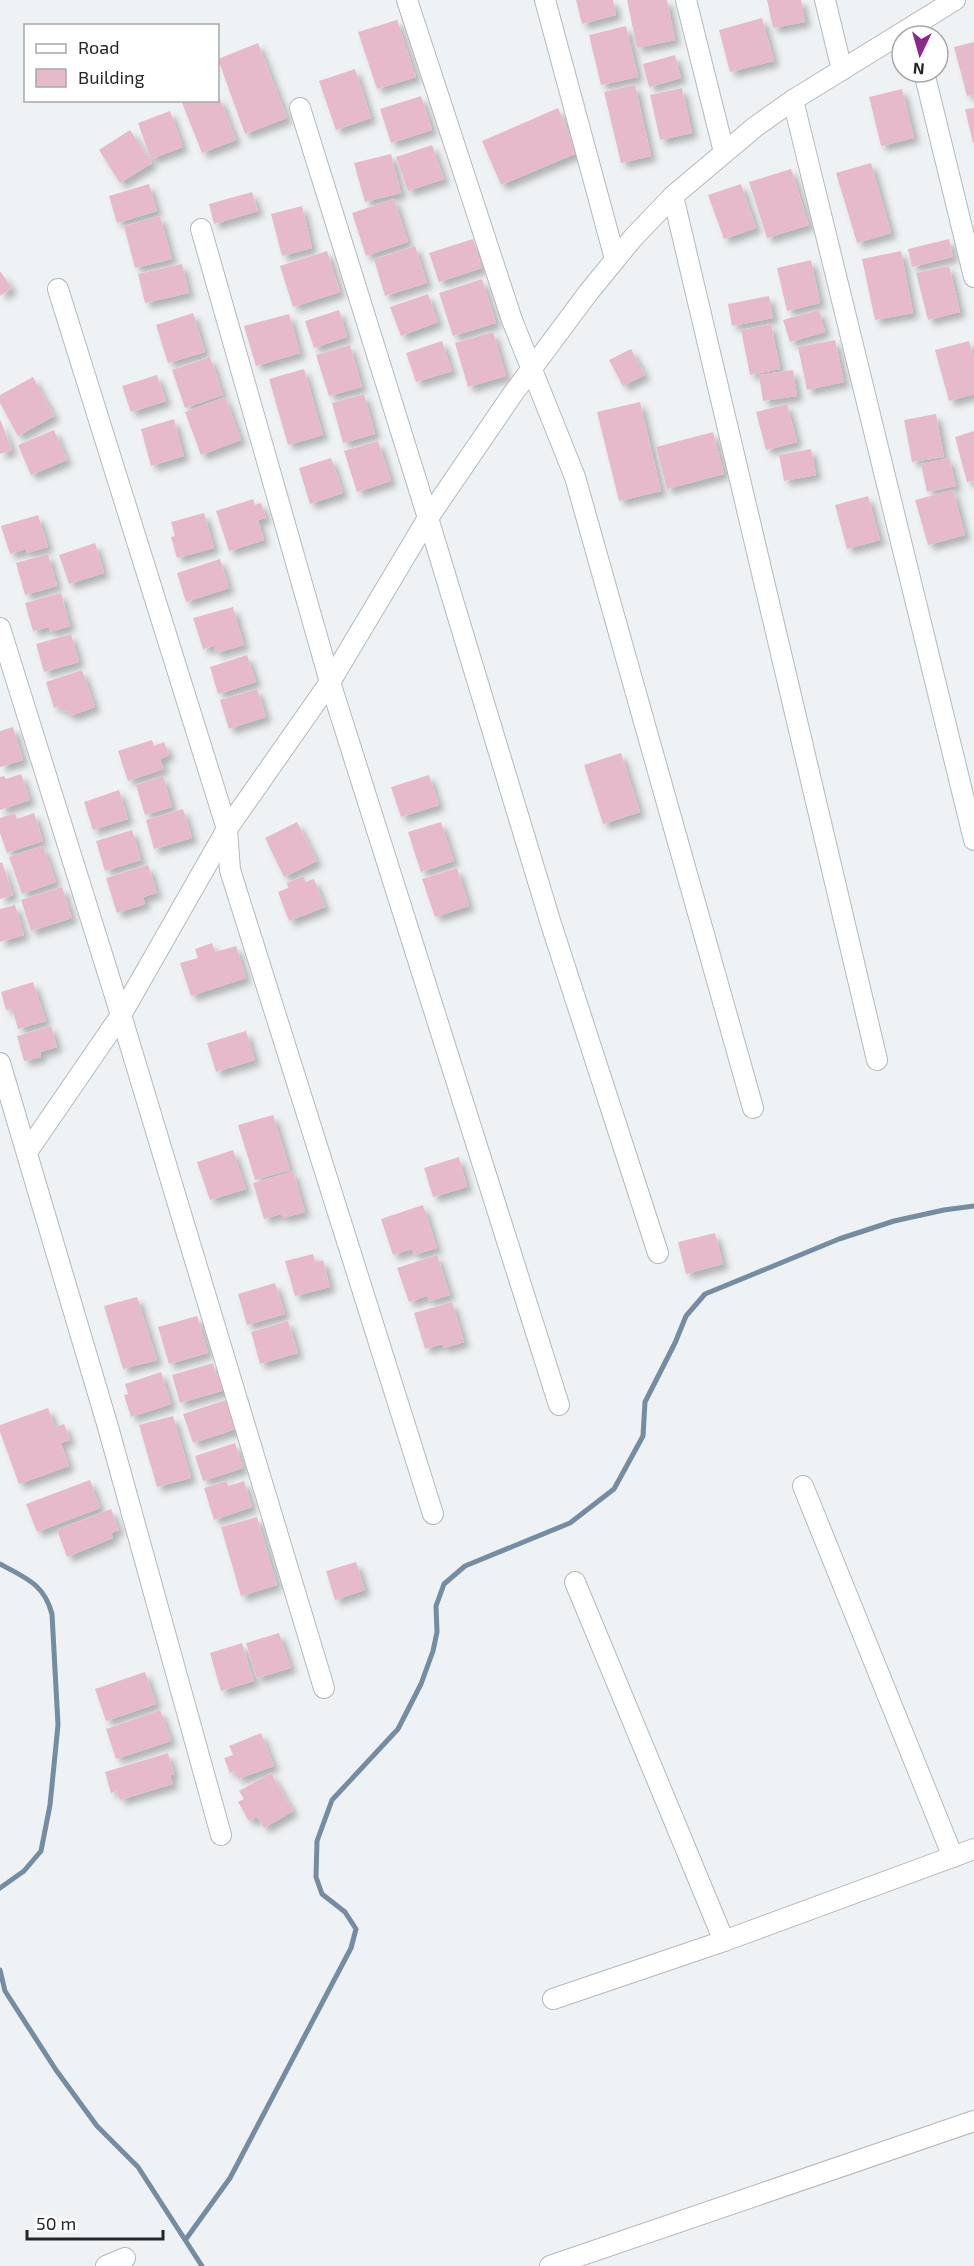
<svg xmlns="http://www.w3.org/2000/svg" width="974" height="2266" font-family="'Exo 2',sans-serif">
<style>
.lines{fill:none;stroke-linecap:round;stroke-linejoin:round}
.stream{stroke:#748da2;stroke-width:5}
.building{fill:#e7bacb;filter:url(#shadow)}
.minor-casing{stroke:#b5b8ba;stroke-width:22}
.minor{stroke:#fff;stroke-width:20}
</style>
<defs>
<filter id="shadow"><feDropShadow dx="5.5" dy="5.5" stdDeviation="3" flood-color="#0004"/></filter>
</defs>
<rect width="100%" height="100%" fill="#eff2f4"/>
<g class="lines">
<g class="stream">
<path d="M 0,1564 C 26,1578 44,1584 52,1614 L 58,1725 L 50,1805 L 41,1851 L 24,1871 L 0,1888"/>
<path d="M 0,1970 L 5,1991 L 56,2070 L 97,2126 L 138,2167 L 202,2266"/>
<path d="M 186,2239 L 230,2178 L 351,1948 L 356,1929 L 345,1912 L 322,1894 L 316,1877 L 317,1841 L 332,1800 L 398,1729 L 421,1684 L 433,1651 L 437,1632 L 436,1606 L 444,1584 L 465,1566 L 570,1523 L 614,1489 L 643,1436 L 645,1402 L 675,1343 L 686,1316 L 705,1294 L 839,1239 L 894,1221 L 944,1210 L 974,1206"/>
</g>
</g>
<g class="building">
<path d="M 576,0 L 613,0 L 616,15 L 582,24 Z"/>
<path d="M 627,0 L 667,0 L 675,40 L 637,48 Z"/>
<path d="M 767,0 L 801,0 L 805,22 L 773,28 Z"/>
<path d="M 762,18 L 774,61 L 730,72 L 719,30 Z"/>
<path d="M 397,20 L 416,77 L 377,89 L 358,32 Z"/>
<path d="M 626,26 L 638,77 L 601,85 L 589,35 Z"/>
<path d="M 974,42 L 974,94 L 967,96 L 954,47 Z"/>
<path d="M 258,43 L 287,118 L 245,134 L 218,59 Z"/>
<path d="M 675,55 L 681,78 L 649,87 L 643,64 Z"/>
<path d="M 355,69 L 371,118 L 336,130 L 319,81 Z"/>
<path d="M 635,85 L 651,156 L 621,163 L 604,92 Z"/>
<path d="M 682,88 L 692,133 L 660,140 L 650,95 Z"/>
<path d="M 902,89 L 914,138 L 881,146 L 869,97 Z"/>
<path d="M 218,94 L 236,140 L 202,153 L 181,100 L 218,100 Z"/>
<path d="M 421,96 L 432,130 L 391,143 L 380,109 Z"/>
<path d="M 558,108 L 577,153 L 501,185 L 482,141 Z"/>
<path d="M 974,108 L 974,143 L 973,143 L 965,109 Z"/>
<path d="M 170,111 L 183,147 L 151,159 L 138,123 Z"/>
<path d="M 130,130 L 152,163 L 120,183 L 99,150 Z"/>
<path d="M 432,145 L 444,179 L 408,191 L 396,157 Z"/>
<path d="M 391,154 L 401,193 L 365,202 L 354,163 Z"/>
<path d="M 871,163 L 891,233 L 857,243 L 836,173 Z"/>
<path d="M 791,169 L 809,225 L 767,238 L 749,182 Z"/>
<path d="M 149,184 L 157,211 L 117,223 L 109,196 Z"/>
<path d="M 741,184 L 756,228 L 724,239 L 708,195 Z"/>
<path d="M 252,192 L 258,211 L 214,224 L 209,204 Z"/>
<path d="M 394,199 L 408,242 L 366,256 L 352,213 Z"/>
<path d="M 302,206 L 312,248 L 282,256 L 271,214 Z"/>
<path d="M 160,216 L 172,259 L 135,268 L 124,226 Z"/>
<path d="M 473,239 L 482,268 L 439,282 L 429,253 Z"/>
<path d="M 949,239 L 953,257 L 912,267 L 908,249 Z"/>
<path d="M 415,246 L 427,283 L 385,296 L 374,259 Z"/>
<path d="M 327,251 L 340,292 L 293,307 L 280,266 Z"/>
<path d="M 901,251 L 913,313 L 875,320 L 862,259 Z"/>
<path d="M 811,260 L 820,303 L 787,311 L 777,268 Z"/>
<path d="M 182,264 L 189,293 L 145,303 L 138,274 Z"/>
<path d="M 949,266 L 960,312 L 928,320 L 916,273 Z"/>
<path d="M 0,271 L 12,288 L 0,296 Z"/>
<path d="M 482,279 L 496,323 L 453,336 L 439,293 Z"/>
<path d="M 428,294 L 438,322 L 401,336 L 390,307 Z"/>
<path d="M 769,296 L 773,318 L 732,326 L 728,304 Z"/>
<path d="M 339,310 L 347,337 L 314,348 L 305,321 Z"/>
<path d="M 819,310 L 825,332 L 790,342 L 783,320 Z"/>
<path d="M 193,313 L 205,352 L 168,363 L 156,325 Z"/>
<path d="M 289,314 L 300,353 L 256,366 L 244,326 Z"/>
<path d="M 771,324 L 780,369 L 750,375 L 741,330 Z"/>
<path d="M 493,332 L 506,376 L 468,387 L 455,343 Z"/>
<path d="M 835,340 L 844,382 L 807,390 L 798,347 Z"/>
<path d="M 442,341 L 452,371 L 416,382 L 406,353 Z"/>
<path d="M 969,341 L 974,360 L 974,394 L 949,401 L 935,350 Z"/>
<path d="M 350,345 L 362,387 L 329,396 L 316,355 Z"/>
<path d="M 631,349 L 645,375 L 623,386 L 609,360 Z"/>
<path d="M 210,357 L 223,395 L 185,408 L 172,370 Z"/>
<path d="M 304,369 L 323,435 L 288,445 L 269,379 Z"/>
<path d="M 793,370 L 797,396 L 763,401 L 759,375 Z"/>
<path d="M 157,375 L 166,401 L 131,412 L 122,386 Z"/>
<path d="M 33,377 L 54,416 L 18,436 L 0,403 L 0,395 Z"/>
<path d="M 364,394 L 375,434 L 343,443 L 332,403 Z"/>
<path d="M 225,397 L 241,440 L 201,455 L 185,412 Z"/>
<path d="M 640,402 L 661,491 L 619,501 L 597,412 Z"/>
<path d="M 787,404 L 797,442 L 766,450 L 756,412 Z"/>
<path d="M 936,414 L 944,457 L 912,462 L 904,420 Z"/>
<path d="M 0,419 L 12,450 L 0,454 Z"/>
<path d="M 174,419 L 184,456 L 151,466 L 141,429 Z"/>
<path d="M 54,430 L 67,460 L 31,475 L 18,445 Z"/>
<path d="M 974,431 L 974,481 L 967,482 L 955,437 Z"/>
<path d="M 713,432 L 724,474 L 667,489 L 656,447 Z"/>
<path d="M 378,441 L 391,481 L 357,492 L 344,451 Z"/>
<path d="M 811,449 L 816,475 L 784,481 L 779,455 Z"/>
<path d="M 331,458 L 343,493 L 310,504 L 299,468 Z"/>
<path d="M 949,458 L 956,486 L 927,492 L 921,464 Z"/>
<path d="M 953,490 L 965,535 L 928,545 L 915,500 Z"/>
<path d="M 868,496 L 880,540 L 847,549 L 835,505 Z"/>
<path d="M 253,499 L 255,505 L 261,503 L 266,518 L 258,520 L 264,540 L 229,551 L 216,511 Z"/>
<path d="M 204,513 L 214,548 L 177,558 L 171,537 L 175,536 L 171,522 Z"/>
<path d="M 38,515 L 48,547 L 27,553 L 26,549 L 10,554 L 1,526 Z"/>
<path d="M 95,543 L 104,573 L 69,584 L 59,555 Z"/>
<path d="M 48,554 L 57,586 L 25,595 L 16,563 Z"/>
<path d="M 220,559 L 229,588 L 186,602 L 177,573 Z"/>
<path d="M 61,593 L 70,626 L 50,632 L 49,627 L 33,631 L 25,603 Z"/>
<path d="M 233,607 L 244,645 L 216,653 L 214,646 L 203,649 L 193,618 Z"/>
<path d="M 71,634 L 79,662 L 44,672 L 36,644 Z"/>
<path d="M 247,655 L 256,682 L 218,694 L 210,667 Z"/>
<path d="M 82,670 L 95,707 L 70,716 L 68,711 L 63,712 L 60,706 L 54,708 L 46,682 Z"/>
<path d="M 257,689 L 266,717 L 229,729 L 220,700 Z"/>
<path d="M 13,727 L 23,760 L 0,767 L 0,731 Z"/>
<path d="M 152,740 L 154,746 L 164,742 L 169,755 L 160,759 L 164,769 L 128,781 L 118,751 Z"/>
<path d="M 621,753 L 640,812 L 603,824 L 584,765 Z"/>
<path d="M 21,774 L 30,800 L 0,810 L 0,777 L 4,776 L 6,779 Z"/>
<path d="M 429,775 L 439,805 L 401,817 L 391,787 Z"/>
<path d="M 163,776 L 172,807 L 145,815 L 136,785 Z"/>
<path d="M 119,790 L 128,819 L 93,830 L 84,802 Z"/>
<path d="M 183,809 L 192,838 L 154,849 L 146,820 Z"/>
<path d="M 15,813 L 17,819 L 34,813 L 43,841 L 7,853 L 0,833 L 0,818 Z"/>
<path d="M 297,822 L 317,861 L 284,877 L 265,838 Z"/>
<path d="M 441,822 L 454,861 L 421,872 L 408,832 Z"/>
<path d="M 132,830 L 141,860 L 105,871 L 96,841 Z"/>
<path d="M 43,846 L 56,882 L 22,894 L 9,857 Z"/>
<path d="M 2,862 L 13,895 L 0,899 L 0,863 Z"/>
<path d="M 148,865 L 157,893 L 143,897 L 145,904 L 117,913 L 106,878 Z"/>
<path d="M 457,868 L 469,906 L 435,917 L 422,879 Z"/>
<path d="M 303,876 L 306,882 L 314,879 L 325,907 L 289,921 L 278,892 L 288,888 L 287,883 Z"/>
<path d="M 62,887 L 72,918 L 31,931 L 21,900 Z"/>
<path d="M 15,905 L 24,935 L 0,942 L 0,909 Z"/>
<path d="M 212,943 L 215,952 L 236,946 L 246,978 L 191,996 L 180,963 L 198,958 L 195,949 Z"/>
<path d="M 33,982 L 46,1021 L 18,1029 L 12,1008 L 6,1010 L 1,992 Z"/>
<path d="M 51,1026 L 57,1047 L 40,1052 L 41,1057 L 24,1061 L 17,1036 Z"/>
<path d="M 246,1031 L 255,1060 L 216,1072 L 207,1043 Z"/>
<path d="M 273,1115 L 290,1170 L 255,1180 L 238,1125 Z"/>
<path d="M 233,1150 L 246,1189 L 210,1200 L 197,1162 Z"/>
<path d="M 459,1157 L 467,1187 L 433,1197 L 424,1168 Z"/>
<path d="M 293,1171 L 305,1212 L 283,1218 L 281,1214 L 264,1219 L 253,1183 Z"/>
<path d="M 423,1205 L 437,1248 L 414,1255 L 412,1249 L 393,1255 L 381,1219 Z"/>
<path d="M 715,1233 L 723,1264 L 686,1274 L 678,1242 Z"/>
<path d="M 313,1254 L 315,1262 L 323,1260 L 330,1287 L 295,1296 L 285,1261 Z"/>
<path d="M 437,1255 L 450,1295 L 429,1301 L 427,1296 L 409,1302 L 397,1268 Z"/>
<path d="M 275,1283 L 285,1314 L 247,1325 L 238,1294 Z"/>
<path d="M 137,1297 L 157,1360 L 123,1369 L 104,1306 Z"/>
<path d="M 452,1302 L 464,1342 L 444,1348 L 442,1344 L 425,1349 L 414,1313 Z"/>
<path d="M 197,1316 L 208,1353 L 169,1364 L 158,1327 Z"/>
<path d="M 288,1321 L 298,1353 L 260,1364 L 251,1332 Z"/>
<path d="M 213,1363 L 216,1375 L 220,1374 L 225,1390 L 180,1403 L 172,1375 Z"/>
<path d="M 161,1372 L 171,1404 L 131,1417 L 124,1395 L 128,1394 L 125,1384 Z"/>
<path d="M 226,1400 L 236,1429 L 193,1443 L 183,1414 Z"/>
<path d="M 48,1408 L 55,1427 L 64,1424 L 70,1440 L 61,1443 L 69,1466 L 19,1484 L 0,1432 L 0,1425 Z"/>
<path d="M 173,1416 L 191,1478 L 157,1487 L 139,1425 Z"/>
<path d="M 235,1443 L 243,1468 L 203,1481 L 195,1456 Z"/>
<path d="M 90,1480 L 100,1508 L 37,1532 L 26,1504 Z"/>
<path d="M 226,1481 L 228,1486 L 244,1481 L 252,1507 L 214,1520 L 204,1488 Z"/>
<path d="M 111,1509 L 119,1530 L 111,1533 L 113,1538 L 67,1557 L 57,1530 Z"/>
<path d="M 257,1517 L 277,1585 L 241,1596 L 221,1527 Z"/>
<path d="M 356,1562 L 365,1590 L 335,1600 L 326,1571 Z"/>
<path d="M 279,1633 L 291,1668 L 257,1678 L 246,1643 Z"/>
<path d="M 242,1643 L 254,1681 L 221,1691 L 210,1653 Z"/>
<path d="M 145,1672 L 156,1704 L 106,1721 L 95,1689 Z"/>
<path d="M 160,1710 L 171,1741 L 116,1759 L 106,1729 Z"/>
<path d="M 261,1733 L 274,1766 L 238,1779 L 235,1771 L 230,1773 L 224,1758 L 233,1755 L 229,1746 Z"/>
<path d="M 168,1753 L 174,1774 L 170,1775 L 173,1784 L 120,1800 L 117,1791 L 111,1793 L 105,1772 Z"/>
<path d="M 271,1773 L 293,1811 L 264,1828 L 257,1817 L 249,1821 L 238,1802 L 244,1799 L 239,1791 Z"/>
</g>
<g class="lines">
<defs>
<g id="minor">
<path d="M 407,0 L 512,320 L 575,477 L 753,1108"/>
<path d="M 545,0 L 615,259"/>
<path d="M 686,0 L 724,152"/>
<path d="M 825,0 L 842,70"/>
<path d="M 924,72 L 974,277"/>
<path d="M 793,100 L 974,840"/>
<path d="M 300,108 L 428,518 L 551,924 L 658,1253"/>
<path d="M 673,196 L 877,1060"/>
<path d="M 201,229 L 330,682 L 559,1405"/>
<path d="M 58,289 L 227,829 L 230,870 L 433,1514"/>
<path d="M 0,628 L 121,1015 L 324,1688"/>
<path d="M 0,1063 L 108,1427 L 221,1835"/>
<path d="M 27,1152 L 121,1015 L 227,829 L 330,682 L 428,518 L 512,395 L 588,293 L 632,239 L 673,196 L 755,127 L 793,100 L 955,0"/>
<path d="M 803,1486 L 953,1857"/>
<path d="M 575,1582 L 724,1941"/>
<path d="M 553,1999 L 724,1941 L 974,1849"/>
<path d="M 106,2266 L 125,2258"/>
<path d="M 550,2266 L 974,2121"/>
</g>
</defs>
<use href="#minor" class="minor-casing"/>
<use href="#minor" class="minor"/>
</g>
<rect x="24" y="24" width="195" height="78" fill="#ffffff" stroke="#a7a8a8" stroke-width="1.5"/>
<rect x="36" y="44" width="30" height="9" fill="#ffffff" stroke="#a7a8a8" stroke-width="1.5"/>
<text x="78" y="54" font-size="18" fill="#242526">Road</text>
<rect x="36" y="69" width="30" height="18" fill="#e7bacb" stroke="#a7a8a8" stroke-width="1.5"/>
<text x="78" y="84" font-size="18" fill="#242526">Building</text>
<g transform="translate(920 54) rotate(185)"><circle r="28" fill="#ffffff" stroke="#a7a8a8" stroke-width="1.5"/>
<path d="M0-4.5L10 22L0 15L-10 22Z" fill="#8d278d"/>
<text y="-9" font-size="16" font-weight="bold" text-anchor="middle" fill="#242526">N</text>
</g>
<path d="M27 2230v9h136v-9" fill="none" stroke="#242526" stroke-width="3"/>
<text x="36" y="2230" font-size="18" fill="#242526" stroke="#ffffff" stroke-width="4.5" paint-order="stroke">50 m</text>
</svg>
